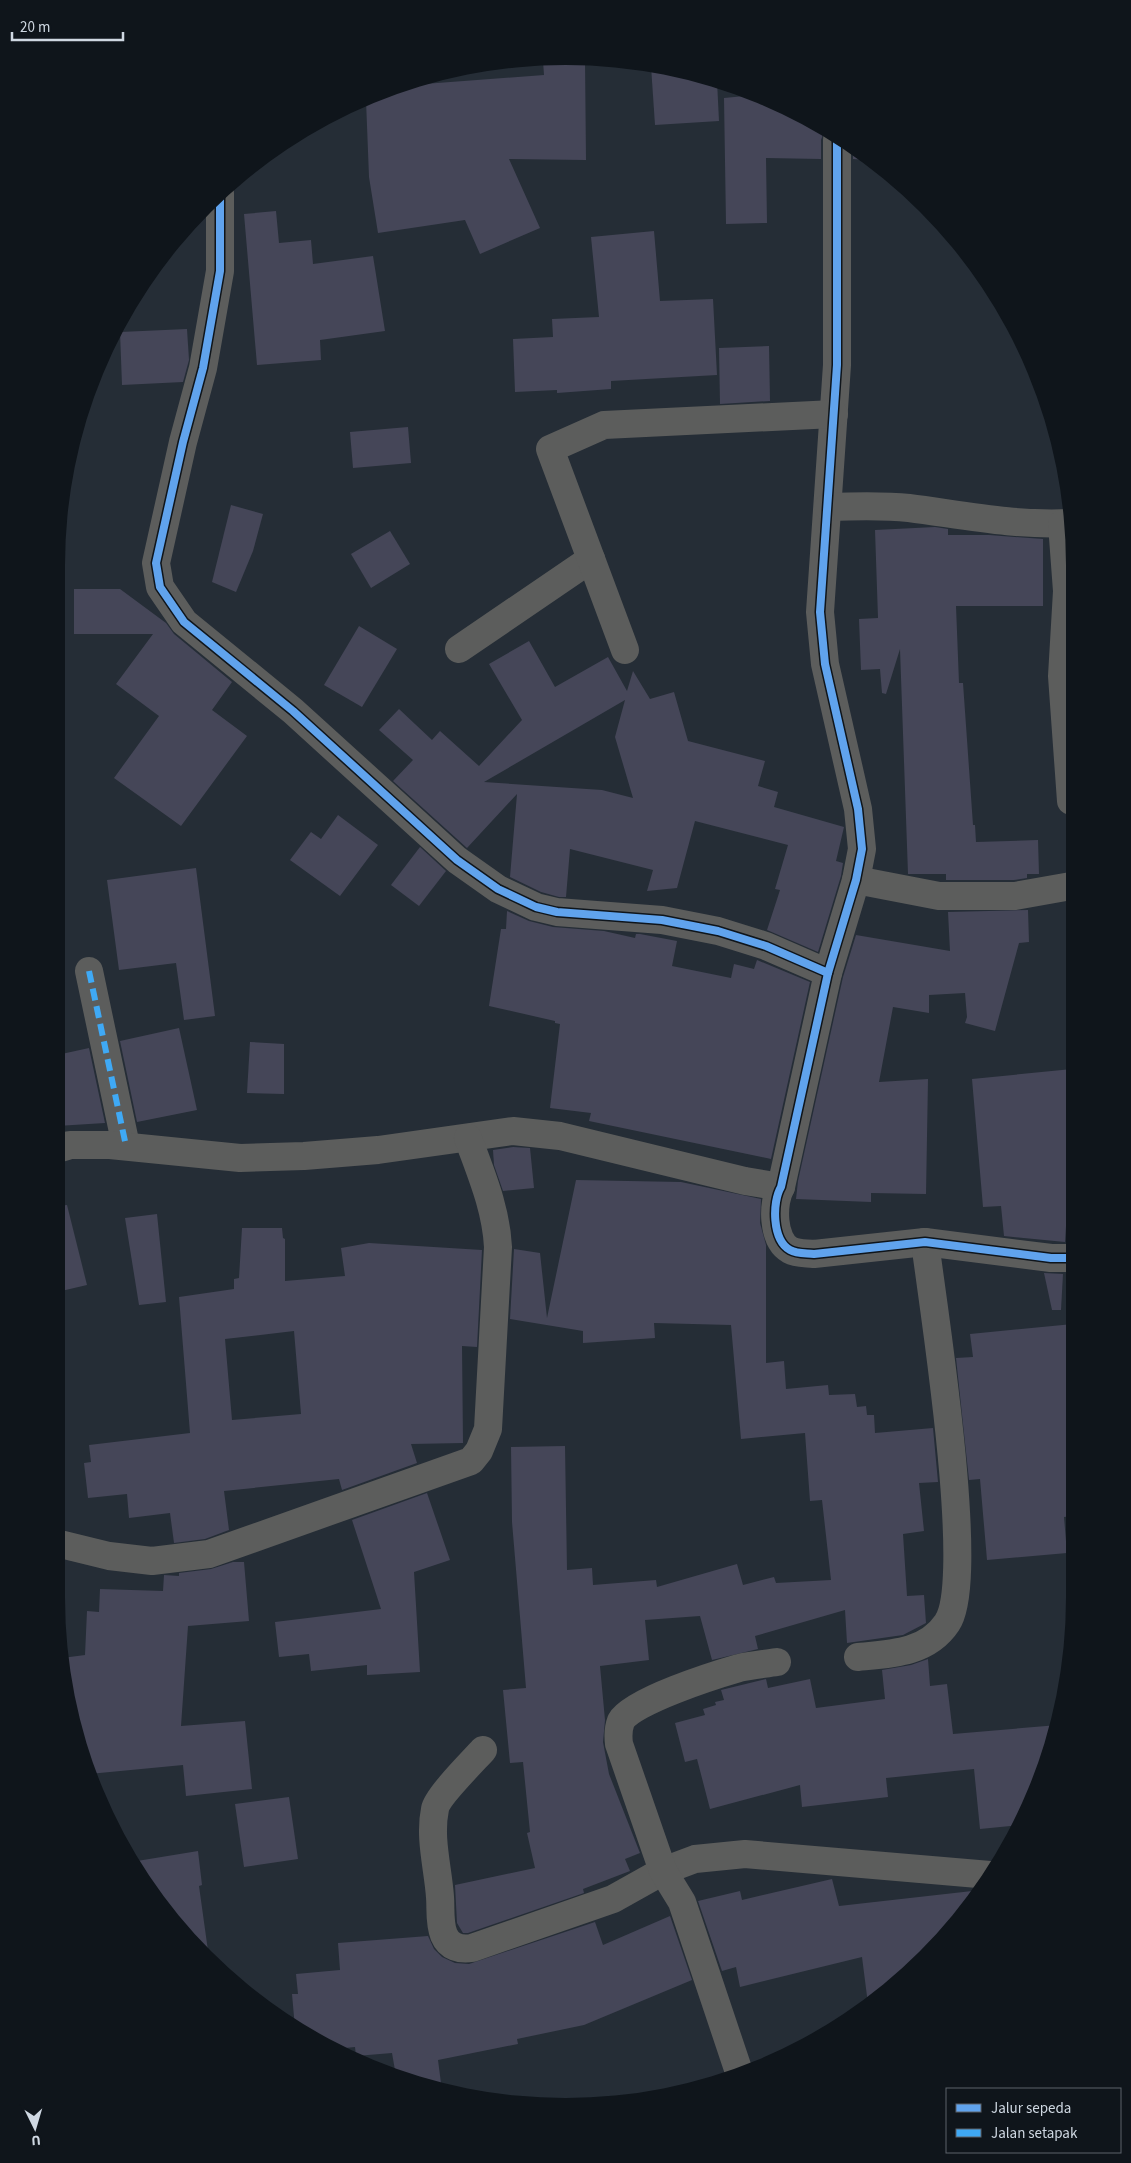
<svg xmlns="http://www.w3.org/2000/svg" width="1131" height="2163" font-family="'Source Sans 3',sans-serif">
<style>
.building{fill:#454658;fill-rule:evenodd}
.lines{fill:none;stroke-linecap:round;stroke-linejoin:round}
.minor{stroke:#5c5d5c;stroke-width:28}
.quiet{stroke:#3fa9f5;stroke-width:6;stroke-dasharray:12 6;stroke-linecap:butt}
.cycleway-casing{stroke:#0f151b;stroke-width:11}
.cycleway{stroke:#60a3ed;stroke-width:8}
</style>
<rect width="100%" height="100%" fill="#252d36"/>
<g class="building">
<path d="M 585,60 L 586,160 L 509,159 L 540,228 L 480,254 L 465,220 L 378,233 L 369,177 L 366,100 L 402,83 L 424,78 L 424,84 L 544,75 L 543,61 Z"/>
<path d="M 651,66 L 698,74 L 717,81 L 719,121 L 655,125 Z"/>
<path d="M 755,95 L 791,109 L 824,131 L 821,140 L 821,159 L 766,158 L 767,223 L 726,224 L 724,98 Z"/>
<path d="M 853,150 L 867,160 L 853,159 Z"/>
<path d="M 276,211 L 279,243 L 311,240 L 313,264 L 373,256 L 385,331 L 320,340 L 321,360 L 257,365 L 244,214 Z"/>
<path d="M 654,231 L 660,301 L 713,299 L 717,375 L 611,381 L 611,389 L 557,393 L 557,390 L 515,392 L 513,339 L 553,337 L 552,319 L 599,317 L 591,237 Z"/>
<path d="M 187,329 L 189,360 L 183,382 L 122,385 L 120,332 Z"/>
<path d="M 769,346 L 770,401 L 720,404 L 719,348 Z"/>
<path d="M 408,427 L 411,463 L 353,468 L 350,432 Z"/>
<path d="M 231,505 L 263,514 L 253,551 L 236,592 L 212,582 Z"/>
<path d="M 935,527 L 948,529 L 948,535 L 989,535 L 1043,539 L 1043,606 L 956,606 L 959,683 L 963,683 L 973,825 L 975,825 L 976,842 L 1038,840 L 1039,874 L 1027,874 L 1027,878 L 1014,880 L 946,880 L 946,874 L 908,874 L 900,649 L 886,694 L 882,693 L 880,669 L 861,670 L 859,619 L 878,618 L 875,530 Z"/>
<path d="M 390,531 L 410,564 L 371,588 L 351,554 Z"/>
<path d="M 74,589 L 120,589 L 166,623 L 174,634 L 232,682 L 212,710 L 247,736 L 181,826 L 114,778 L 159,716 L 116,684 L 153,634 L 74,634 Z"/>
<path d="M 359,626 L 397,649 L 362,707 L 324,685 Z"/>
<path d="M 529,641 L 555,687 L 608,657 L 627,691 L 633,671 L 650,699 L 674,692 L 688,741 L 765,761 L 758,786 L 778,792 L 774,807 L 844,827 L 836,861 L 843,863 L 841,876 L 818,952 L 767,930 L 780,890 L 775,889 L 788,845 L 695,821 L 677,888 L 647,891 L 653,870 L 570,849 L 566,897 L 559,897 L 541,892 L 510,877 L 517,794 L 467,848 L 393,781 L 413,760 L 379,730 L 399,709 L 432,740 L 440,731 L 479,766 L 522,720 L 489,664 ZM 625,700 L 615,737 L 633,798 L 602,790 L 484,782 Z"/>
<path d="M 338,815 L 378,845 L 340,896 L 290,860 L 311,832 L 321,839 Z"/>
<path d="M 420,847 L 446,871 L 419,906 L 391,885 Z"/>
<path d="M 196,868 L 215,1016 L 184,1020 L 176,963 L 119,970 L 107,880 Z"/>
<path d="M 1028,910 L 1029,942 L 1019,943 L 995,1031 L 965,1023 L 967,1017 L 965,993 L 929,995 L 929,1013 L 893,1007 L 879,1082 L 928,1079 L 926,1194 L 871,1193 L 871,1202 L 796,1199 L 798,1181 L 843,977 L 856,935 L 950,951 L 948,912 Z"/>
<path d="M 507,911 L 529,921 L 553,927 L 604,931 L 635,938 L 636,934 L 640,934 L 677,941 L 672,966 L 731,978 L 734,964 L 754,969 L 757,960 L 810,982 L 771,1159 L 589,1121 L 591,1113 L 550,1108 L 560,1024 L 555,1023 L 555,1021 L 489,1006 L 501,929 L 506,929 Z"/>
<path d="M 179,1028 L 197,1110 L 137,1122 L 120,1041 Z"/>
<path d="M 250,1042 L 284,1044 L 284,1094 L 247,1093 Z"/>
<path d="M 89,1048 L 105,1123 L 57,1126 L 57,1055 Z"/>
<path d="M 1072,1069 L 1072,1193 L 1068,1194 L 1065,1242 L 1004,1236 L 1001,1206 L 983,1207 L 972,1079 Z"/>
<path d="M 513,1147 L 530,1148 L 534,1188 L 503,1191 L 494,1165 L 493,1150 Z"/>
<path d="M 576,1180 L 681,1182 L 761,1199 L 760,1223 L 766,1245 L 766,1363 L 784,1361 L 786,1389 L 828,1385 L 829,1395 L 855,1394 L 857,1407 L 866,1406 L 867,1415 L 874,1415 L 875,1433 L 933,1428 L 938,1482 L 919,1483 L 924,1531 L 903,1534 L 907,1596 L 924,1595 L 926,1623 L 903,1635 L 847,1643 L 845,1610 L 755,1636 L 758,1649 L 712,1660 L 700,1616 L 645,1620 L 649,1660 L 600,1666 L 605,1720 L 603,1742 L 609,1774 L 640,1853 L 625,1859 L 630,1871 L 583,1889 L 584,1893 L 468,1933 L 463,1933 L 457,1923 L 455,1885 L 535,1868 L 527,1833 L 530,1832 L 523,1762 L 510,1763 L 503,1690 L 526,1688 L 512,1522 L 511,1447 L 565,1446 L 567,1570 L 592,1568 L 593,1585 L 656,1580 L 657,1587 L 737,1564 L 743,1585 L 774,1577 L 776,1583 L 831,1580 L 822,1500 L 810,1501 L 805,1433 L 741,1439 L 731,1325 L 654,1323 L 655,1338 L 583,1343 L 583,1331 L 510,1319 L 514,1249 L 540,1253 L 547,1318 Z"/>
<path d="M 67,1205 L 87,1285 L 57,1292 L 57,1206 Z"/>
<path d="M 157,1214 L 166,1302 L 139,1305 L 125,1218 Z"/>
<path d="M 242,1228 L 282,1228 L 283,1238 L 285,1239 L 285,1281 L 345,1276 L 341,1248 L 369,1243 L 482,1250 L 477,1347 L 462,1346 L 463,1443 L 411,1444 L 417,1463 L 342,1490 L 339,1479 L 224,1491 L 229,1530 L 205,1539 L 174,1543 L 170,1513 L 129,1518 L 127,1494 L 88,1498 L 84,1463 L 91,1462 L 89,1445 L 190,1433 L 179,1297 L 234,1289 L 234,1279 L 239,1278 ZM 294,1331 L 301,1414 L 232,1420 L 225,1339 Z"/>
<path d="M 1044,1273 L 1063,1274 L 1061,1310 L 1052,1310 Z"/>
<path d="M 1073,1324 L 1073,1516 L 1064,1517 L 1067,1553 L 987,1560 L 980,1479 L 969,1480 L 956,1358 L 973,1357 L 970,1334 Z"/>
<path d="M 427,1493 L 450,1560 L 414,1572 L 420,1672 L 367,1675 L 367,1665 L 311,1671 L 309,1654 L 279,1657 L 275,1622 L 381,1609 L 352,1520 Z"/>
<path d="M 233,1562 L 244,1562 L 249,1621 L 188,1626 L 181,1726 L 245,1721 L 252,1789 L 186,1796 L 183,1765 L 89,1774 L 83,1761 L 66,1697 L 62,1658 L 85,1655 L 87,1611 L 99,1612 L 100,1589 L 163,1591 L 164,1575 L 179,1576 L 179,1573 L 211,1569 Z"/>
<path d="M 928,1659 L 930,1686 L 947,1684 L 953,1734 L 1058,1725 L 1021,1825 L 980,1829 L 974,1769 L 886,1778 L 888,1797 L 802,1807 L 800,1785 L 710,1809 L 697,1759 L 685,1762 L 675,1723 L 705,1715 L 703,1709 L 716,1705 L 715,1702 L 724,1700 L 721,1690 L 766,1679 L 768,1688 L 810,1679 L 816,1708 L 885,1699 L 882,1670 L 911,1665 Z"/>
<path d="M 289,1797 L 298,1859 L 244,1867 L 235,1804 Z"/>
<path d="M 198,1851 L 202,1885 L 199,1886 L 209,1958 L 162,1908 L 131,1862 Z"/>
<path d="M 832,1879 L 839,1906 L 981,1890 L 970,1907 L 925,1958 L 868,2004 L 862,1957 L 740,1987 L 736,1967 L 722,1971 L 698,1901 L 740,1891 L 742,1900 Z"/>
<path d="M 670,1916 L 692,1980 L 584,2025 L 517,2039 L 518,2044 L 438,2060 L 442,2091 L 396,2076 L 392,2053 L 356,2056 L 355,2047 L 335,2049 L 295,2028 L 292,1994 L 298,1994 L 296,1974 L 340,1970 L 338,1943 L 428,1936 L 434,1949 L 442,1957 L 455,1963 L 469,1964 L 595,1922 L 603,1945 Z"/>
</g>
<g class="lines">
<g class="minor">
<path d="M 837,140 L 837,365 L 820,612 L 825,664 L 858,809 L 862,849 L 856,880 L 828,973 L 781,1187 C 772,1202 772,1240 790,1250 C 797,1254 806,1253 814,1254 L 925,1242 L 1051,1258 L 1073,1258"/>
<path d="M 220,193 L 220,271 L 203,368 L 183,442 L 156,563 L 160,587 L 184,622 L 293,711 L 457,860 L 498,889 L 536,907 L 557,912 L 662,920 L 718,931 L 766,946 L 828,973"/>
<path d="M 828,507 C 855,506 882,505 909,508 C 963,515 1016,526 1070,523"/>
<path d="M 1062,524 L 1067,591 L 1062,676 L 1071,801"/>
<path d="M 459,649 L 591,559"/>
<path d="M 625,650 L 550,449 L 604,425 L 834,414"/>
<path d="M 856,880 L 939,896 L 1015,896 L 1071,886"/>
<path d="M 89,971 L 126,1146"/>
<path d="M 57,1149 L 70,1145 L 110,1145 L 240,1158 L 304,1156 L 378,1150 L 513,1131 L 560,1136 L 745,1181 L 781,1187"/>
<path d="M 56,1543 L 109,1556 L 152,1561 L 209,1554 L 471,1461 L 479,1451 L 488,1429 L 498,1247 C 496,1208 481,1174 468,1138"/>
<path d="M 858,1657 C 891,1654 927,1653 947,1623 C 977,1580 933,1306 925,1242"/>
<path d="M 483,1750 C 473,1761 437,1797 435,1809 C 429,1838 438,1868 440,1897 C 441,1909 439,1923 444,1935 C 449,1947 460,1950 472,1948 L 613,1899 L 663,1871 L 695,1859 L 745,1854 L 990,1875"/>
<path d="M 740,2075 L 682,1902 L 663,1871 L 619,1744 C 618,1736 618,1729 621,1721 C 632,1701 715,1675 739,1668 C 751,1665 765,1664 777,1662"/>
</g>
<path class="quiet" d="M 89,971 L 126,1146"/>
<defs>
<g id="cycleway">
<path d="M 837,140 L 837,365 L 820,612 L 825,664 L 858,809 L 862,849 L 856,880 L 828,973 L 781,1187 C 772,1202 772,1240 790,1250 C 797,1254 806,1253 814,1254 L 925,1242 L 1051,1258 L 1073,1258"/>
<path d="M 220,193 L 220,271 L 203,368 L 183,442 L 156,563 L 160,587 L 184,622 L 293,711 L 457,860 L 498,889 L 536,907 L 557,912 L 662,920 L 718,931 L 766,946 L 828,973"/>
</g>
</defs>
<use href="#cycleway" class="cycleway-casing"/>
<use href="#cycleway" class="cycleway"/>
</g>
<path d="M0 0H1131V2163H0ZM565 65H566A500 500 0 0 1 1066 565V1598A500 500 0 0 1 566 2098H565A500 500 0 0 1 65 1598V565A500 500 0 0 1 565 65Z" fill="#0f151b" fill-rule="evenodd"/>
<rect x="946" y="2088" width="175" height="65" fill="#0f151b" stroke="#5c636b"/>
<rect x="956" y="2104" width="25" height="8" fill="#60a3ed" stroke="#5c636b"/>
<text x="991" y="2113" font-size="15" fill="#cfd8e2">Jalur sepeda</text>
<rect x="956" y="2129" width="25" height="8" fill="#3fa9f5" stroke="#5c636b"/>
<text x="991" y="2138" font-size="15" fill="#cfd8e2">Jalan setapak</text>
<g transform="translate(35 2128) rotate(175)" stroke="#0f151b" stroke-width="4" paint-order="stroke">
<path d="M0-4L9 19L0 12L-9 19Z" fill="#cfd8e2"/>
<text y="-8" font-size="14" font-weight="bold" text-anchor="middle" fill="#cfd8e2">U</text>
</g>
<path d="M12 32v8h111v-8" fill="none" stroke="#cfd8e2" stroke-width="2.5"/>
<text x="20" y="32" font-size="15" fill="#cfd8e2" stroke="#0f151b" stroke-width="4" paint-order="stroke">20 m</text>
</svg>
